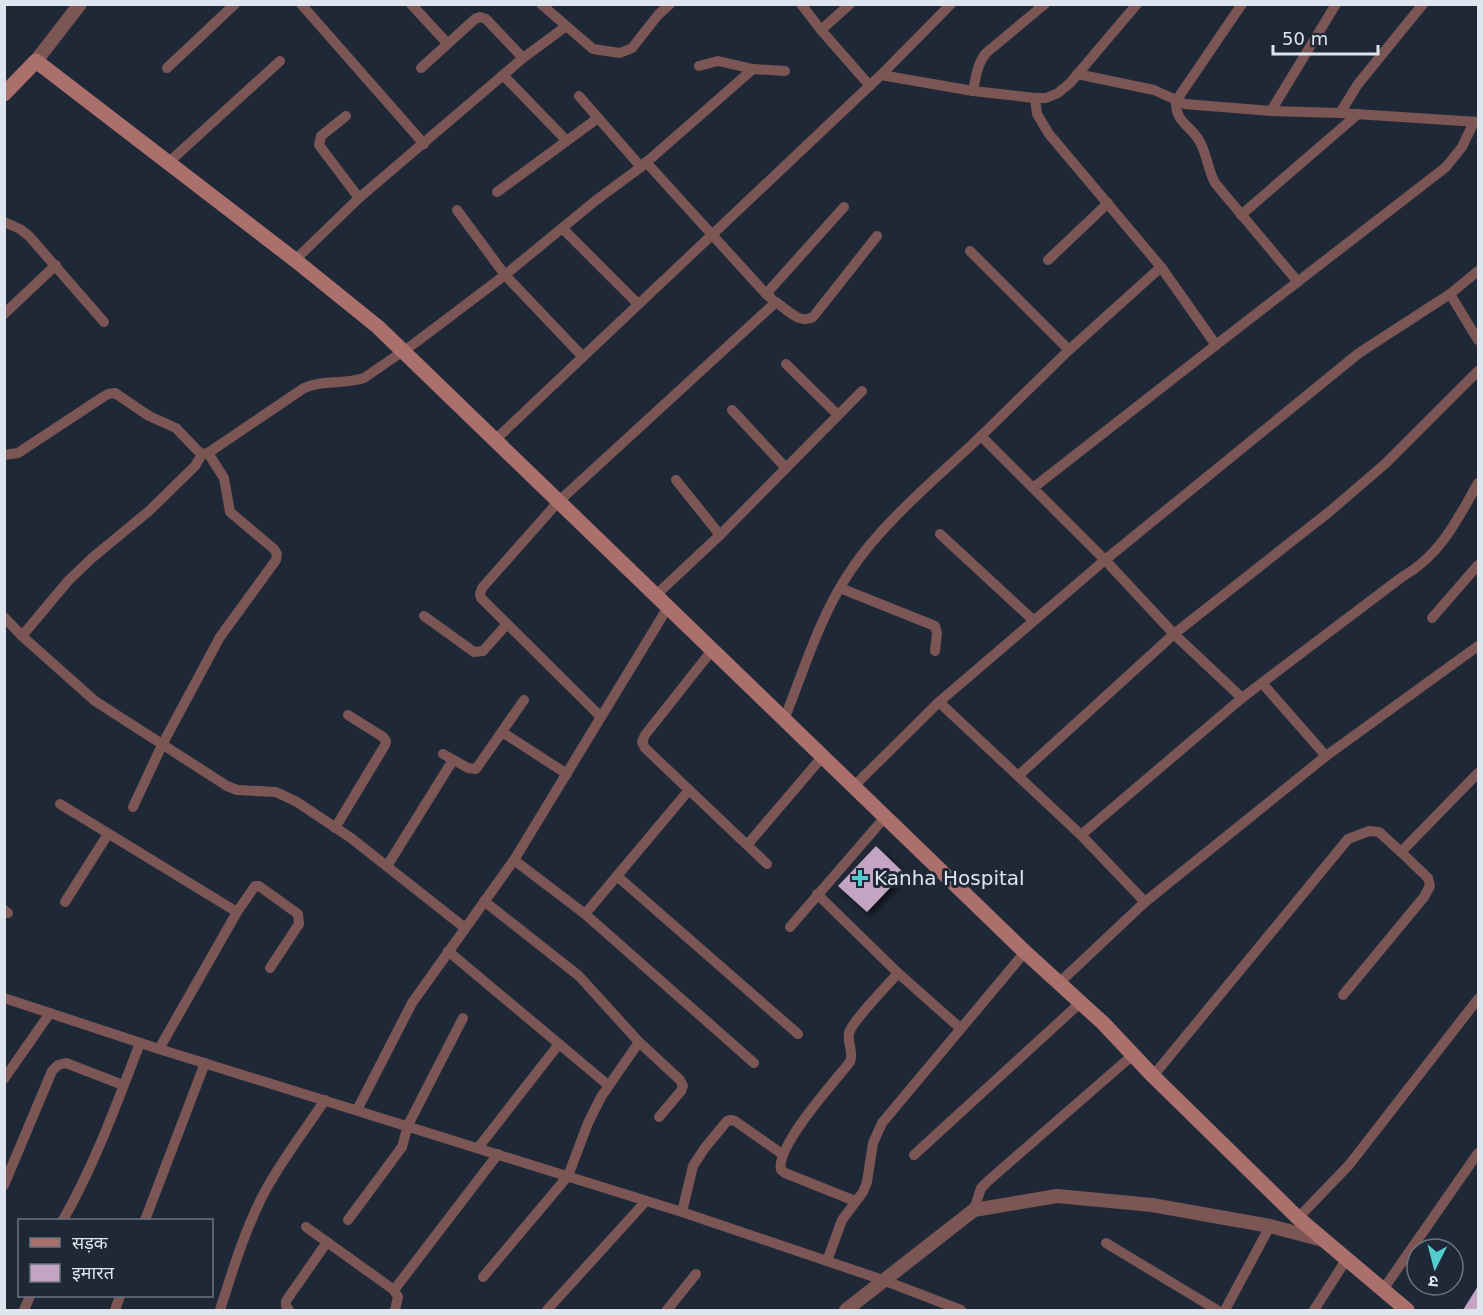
<svg xmlns="http://www.w3.org/2000/svg" width="1483" height="1315" font-family="'DejaVu Sans','Noto Sans Devanagari',sans-serif">
<style>
.building{fill:#c3a5c3;filter:url(#shadow)}
.lines{fill:none;stroke-linecap:round;stroke-linejoin:round}
.minor{stroke:#7c5654;stroke-width:10}
.tertiary{stroke:#7c5654;stroke-width:14}
.secondary{stroke:#ab6f6c;stroke-width:15}
.poi-dot{fill:#52cdce;stroke:#1f2837;stroke-width:2}
.labels{text-anchor:middle;dominant-baseline:central;stroke-width:6;stroke-linejoin:round;paint-order:stroke}
.poi-label{font-size:20px;fill:#dfe5ef;stroke:#1f2837;text-anchor:start}
</style>
<defs>
<filter id="shadow"><feDropShadow dx="4" dy="4" stdDeviation="3" flood-color="#0009"/></filter>
</defs>
<rect width="100%" height="100%" fill="#1f2837"/>
<g class="building">
<path d="M 876,846 L 904,873 L 867,912 L 838,886 Z"/>
<path d="M 1478,1286 L 1478,1310 L 1463,1310 Z"/>
</g>
<g class="lines">
<g class="minor">
<path d="M 301,4 L 424,144"/>
<path d="M 411,4 L 447,43"/>
<path d="M 541,4 L 593,49 L 620,53 L 632,48 L 658,15 L 670,4"/>
<path d="M 801,4 L 821,30 L 870,86"/>
<path d="M 1242,4 L 1176,101 C 1175,123 1191,125 1200,142 C 1207,155 1208,170 1215,183 L 1298,282"/>
<path d="M 821,30 L 850,4"/>
<path d="M 699,66 L 718,61 L 753,69 L 785,71"/>
<path d="M 167,68 L 235,4"/>
<path d="M 421,68 L 475,19 L 480,17 L 486,19 L 523,58"/>
<path d="M 1077,74 L 1154,90 L 1185,104 L 1271,111 L 1340,113 L 1478,122"/>
<path d="M 503,75 L 566,140"/>
<path d="M 881,75 L 973,91 L 1035,98 L 1046,98 L 1058,93 L 1070,83 L 1137,4"/>
<path d="M 973,91 C 976,77 977,64 986,53 L 1045,4"/>
<path d="M 579,96 L 641,167"/>
<path d="M 1035,98 L 1037,114 L 1049,134 L 1161,267"/>
<path d="M 1271,111 L 1336,4"/>
<path d="M 1340,113 L 1358,84 L 1423,4"/>
<path d="M 346,116 L 321,136 L 319,145 L 359,198"/>
<path d="M 169,162 L 280,61"/>
<path d="M 646,162 L 766,294"/>
<path d="M 497,192 L 598,118"/>
<path d="M 457,210 L 505,275 L 583,357"/>
<path d="M 1241,215 L 1358,114"/>
<path d="M 4,222 L 20,229 L 29,236 L 104,322"/>
<path d="M 562,228 L 638,304"/>
<path d="M 970,251 L 1069,350"/>
<path d="M 295,260 L 359,198 L 523,58 L 565,27"/>
<path d="M 1048,260 L 1108,203"/>
<path d="M 1450,294 L 1478,340"/>
<path d="M 771,298 L 766,294 L 844,207"/>
<path d="M 4,314 L 56,265"/>
<path d="M 1216,345 L 1446,167 L 1462,147 L 1474,122"/>
<path d="M 786,364 L 838,415"/>
<path d="M 732,410 L 786,468"/>
<path d="M 495,440 L 881,75 L 951,4"/>
<path d="M 4,455 L 18,453 L 103,397 L 108,394 L 115,393 L 149,416 L 176,428 L 196,449 L 202,454 L 208,453 L 304,388 C 323,379 344,385 364,378 L 415,343 L 505,275 L 595,201 L 641,167 L 753,69"/>
<path d="M 676,480 L 720,535"/>
<path d="M 1033,488 L 981,436 L 1069,350 L 1161,267 L 1216,345 L 1033,488 L 1105,560 L 1174,634 L 1242,698"/>
<path d="M 940,534 L 1033,620"/>
<path d="M 840,588 L 935,626 L 937,633 L 935,651"/>
<path d="M 656,595 L 720,535 L 862,391"/>
<path d="M 424,616 L 474,652 L 483,651 L 507,624"/>
<path d="M 4,617 L 22,636 L 95,701 L 227,786 L 237,790 L 276,792 L 297,802 L 351,838 L 465,928"/>
<path d="M 1432,618 L 1478,565"/>
<path d="M 22,636 L 68,581 L 92,558 L 149,511 L 195,466 L 202,454"/>
<path d="M 713,649 L 645,735 L 642,742 L 645,748 L 767,864"/>
<path d="M 1262,683 L 1326,756"/>
<path d="M 939,702 L 1081,835"/>
<path d="M 600,716 L 481,598 L 480,594 L 482,588 L 558,502 L 776,302 C 786,309 800,325 813,317 L 877,236"/>
<path d="M 784,720 C 804,670 820,615 851,570 C 883,522 939,476 981,436"/>
<path d="M 502,732 L 567,774"/>
<path d="M 443,754 L 468,768 L 476,769 L 524,700"/>
<path d="M 1018,776 L 1174,634 L 1329,512 L 1385,464 L 1478,371"/>
<path d="M 854,786 L 939,702 L 1105,560 L 1359,353 L 1450,294 L 1478,271"/>
<path d="M 60,804 L 237,912"/>
<path d="M 133,807 L 162,745 L 220,637 L 276,560 L 277,554 L 274,549 L 230,512 L 224,478 L 208,453"/>
<path d="M 335,828 L 385,745 L 386,741 L 383,737 L 348,715"/>
<path d="M 748,844 L 823,756"/>
<path d="M 514,860 L 585,914 L 754,1063"/>
<path d="M 387,866 L 453,760"/>
<path d="M 617,876 L 798,1034"/>
<path d="M 817,894 L 898,973 L 960,1028"/>
<path d="M 484,901 L 579,976 L 639,1042 L 680,1080 L 683,1086 L 681,1091 L 659,1117"/>
<path d="M 65,902 L 108,834"/>
<path d="M 1145,902 L 1081,835 L 1242,698 L 1402,577 C 1441,555 1457,520 1478,483"/>
<path d="M 4,910 L 8,913"/>
<path d="M 585,914 L 689,790"/>
<path d="M 790,927 L 886,816"/>
<path d="M 448,951 L 608,1085"/>
<path d="M 1059,983 L 1145,902 L 1326,756 L 1478,646"/>
<path d="M 1343,995 L 1424,897 L 1430,886 L 1428,878 L 1401,852"/>
<path d="M 4,998 L 159,1049 L 682,1212 L 883,1280 L 961,1310"/>
<path d="M 159,1049 L 237,912 L 255,886 L 259,886 L 298,914 L 299,924 L 270,968"/>
<path d="M 1153,1076 L 1348,839 L 1369,831 L 1379,832 L 1401,852 L 1478,773"/>
<path d="M 4,1079 L 50,1013"/>
<path d="M 357,1110 L 412,1003 L 514,860 L 668,607"/>
<path d="M 478,1148 L 559,1044"/>
<path d="M 914,1155 L 1080,1003"/>
<path d="M 4,1185 L 52,1071 L 58,1065 L 66,1063 L 123,1085"/>
<path d="M 855,1201 L 785,1173 L 781,1170 C 775,1147 834,1082 850,1062 C 854,1051 847,1044 849,1033 C 852,1021 888,985 898,973"/>
<path d="M 974,1210 L 981,1188 L 988,1181 L 1134,1054"/>
<path d="M 682,1212 L 693,1166 L 704,1149 L 727,1121 L 730,1120 L 735,1121 L 782,1154"/>
<path d="M 1298,1218 L 1349,1165 L 1478,999"/>
<path d="M 63,1220 C 95,1164 117,1103 140,1043"/>
<path d="M 145,1220 L 205,1063"/>
<path d="M 348,1220 L 402,1147 L 408,1125 L 463,1018"/>
<path d="M 306,1227 L 394,1290 L 398,1297 L 395,1310"/>
<path d="M 1106,1243 L 1217,1310"/>
<path d="M 827,1261 L 842,1220 L 863,1192 L 867,1182 L 873,1143 L 882,1123 L 1025,952"/>
<path d="M 483,1277 L 568,1176 L 588,1123 L 601,1097 L 639,1042"/>
<path d="M 394,1290 L 498,1154"/>
<path d="M 1382,1291 L 1478,1153"/>
<path d="M 24,1310 L 30,1296"/>
<path d="M 115,1310 L 120,1296"/>
<path d="M 220,1310 C 232,1272 244,1233 262,1197 C 279,1163 304,1132 325,1100"/>
<path d="M 289,1310 L 286,1306 L 286,1301 L 327,1242"/>
<path d="M 547,1310 L 646,1201"/>
<path d="M 667,1310 L 696,1274"/>
<path d="M 1225,1310 L 1270,1226"/>
<path d="M 1314,1310 L 1346,1260"/>
</g>
<g class="tertiary">
<path d="M 36,61 L 80,4"/>
<path d="M 846,1310 L 974,1210 L 1057,1196 L 1152,1205 L 1270,1226 L 1323,1240"/>
</g>
<path class="secondary" d="M 4,94 L 36,61 L 295,260 L 378,327 L 1025,952 L 1103,1023 L 1153,1076 L 1298,1218 L 1407,1310"/>
</g>
<path class="poi-dot" d="M857 869h6v6h6v6h-6v6h-6v-6h-6v-6h6z"/>
<g class="labels">
<g class="poi-label">
<text x="874" y="878">Kanha Hospital</text>
</g>
</g>
<rect width="1483" height="1315" fill="none" stroke="#dfe5ef" stroke-width="12"/>
<rect x="18" y="1219" width="195" height="78" fill="#1f2837" stroke="#6c7481" stroke-width="1.5"/>
<rect x="30" y="1238" width="30" height="9" fill="#ab6f6c" stroke="#6c7481" stroke-width="1.5"/>
<text x="72" y="1249" font-size="18" fill="#dfe5ef">सड़क</text>
<rect x="30" y="1264" width="30" height="18" fill="#c3a5c3" stroke="#6c7481" stroke-width="1.5"/>
<text x="72" y="1279" font-size="18" fill="#dfe5ef">इमारत</text>
<g transform="translate(1435 1267) rotate(186)"><circle r="28" fill="#1f2837" stroke="#6c7481" stroke-width="1.5"/>
<path d="M0-4.5L10 22L0 15L-10 22Z" fill="#52cdce"/>
<text y="-9" font-size="16" font-weight="bold" text-anchor="middle" fill="#dfe5ef">उ</text>
</g>
<path d="M1273 45v9h105v-9" fill="none" stroke="#dfe5ef" stroke-width="3"/>
<text x="1282" y="45" font-size="18" fill="#dfe5ef" stroke="#1f2837" stroke-width="4.5" paint-order="stroke">50 m</text>
</svg>
